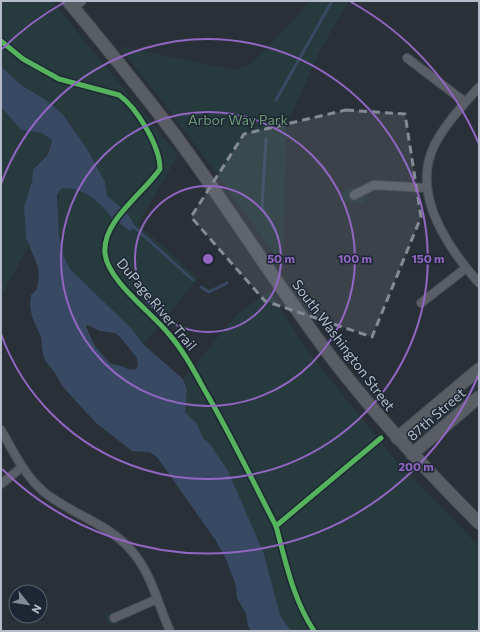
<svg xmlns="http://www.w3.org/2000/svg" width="480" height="632" font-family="Commissioner,sans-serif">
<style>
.green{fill:#273a3e}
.water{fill:#384963;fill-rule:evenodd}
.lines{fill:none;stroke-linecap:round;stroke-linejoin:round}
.stream{stroke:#384963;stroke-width:3}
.river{stroke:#384963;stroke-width:18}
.street-casing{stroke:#484c53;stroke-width:10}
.secondary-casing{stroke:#484c53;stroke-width:14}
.street{stroke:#5a5e66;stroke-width:8}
.secondary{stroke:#595d64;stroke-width:12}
.cycleway-casing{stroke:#1d2633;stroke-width:8}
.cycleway{stroke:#56b35d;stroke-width:5}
.marked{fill:#848b96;fill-opacity:0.2;stroke:#848b96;stroke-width:3;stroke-dasharray:8 5;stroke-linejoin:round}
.ring{fill:none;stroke:#9266c3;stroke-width:2}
.labels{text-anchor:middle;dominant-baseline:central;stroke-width:3;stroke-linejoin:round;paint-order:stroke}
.park-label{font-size:14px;fill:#6b9a76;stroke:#1d2633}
.street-label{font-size:14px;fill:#b4bcc9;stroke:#1d2633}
.centre{fill:#9266c3;stroke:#1d2633;stroke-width:2}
.ring-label{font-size:12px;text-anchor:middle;font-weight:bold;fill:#9266c3;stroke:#1d2633;stroke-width:3;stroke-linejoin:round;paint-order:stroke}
</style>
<rect width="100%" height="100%" fill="#2a3038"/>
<g class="green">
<path d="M 1,1 L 52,1 L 178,155 L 138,224 L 198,278 L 143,345 L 131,328 L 70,269 L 63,254 L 59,236 L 57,204 L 76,130 L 62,113 L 43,98 L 22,86 L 1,66 Z"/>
<path d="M 311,1 L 349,1 L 320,50 L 286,127 L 283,266 C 230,192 177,117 118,46 L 235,70 L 252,63 Z"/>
<path d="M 1,107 L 21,130 L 42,133 L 52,139 C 49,152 44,156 36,166 C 32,172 33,177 31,183 C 25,205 21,223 29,245 L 1,297 Z"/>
<path d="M 349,187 L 361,188 L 367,191 L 364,201 L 362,203 L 345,202 L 342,194 Z"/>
<path d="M 270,291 L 305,348 L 394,458 L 479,546 L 479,631 L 291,631 L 280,615 L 264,554 L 210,444 L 203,438 L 200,429 L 185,412 L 187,390 L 183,379 L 237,314 Z"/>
<path d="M 479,380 L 479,386 L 465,400 L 426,434 L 423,434 L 423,431 L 468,393 Z"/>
<circle cx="113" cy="618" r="7"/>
</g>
<path class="water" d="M 1,66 L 22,86 L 43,98 L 62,113 L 87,149 L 105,182 L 107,196 C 117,204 133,216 135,228 L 129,231 C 123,224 113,221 108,213 C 97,199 81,187 62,188 L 57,195 L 59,236 L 63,254 L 70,269 L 131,328 L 144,345 L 183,379 L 187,390 L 185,412 L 197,424 L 203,438 L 210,444 L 228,471 L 264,554 L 280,615 L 291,631 L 251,631 L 248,626 L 246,614 L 237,598 L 236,586 L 226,559 L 216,541 L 157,457 L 149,452 L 132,451 L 96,423 L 63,387 L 55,373 L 46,362 L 43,355 L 41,337 L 32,317 L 30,304 L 31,295 L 37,289 L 39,275 L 37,264 L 26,238 L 24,207 L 32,181 L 33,170 L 48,154 L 52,140 L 42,133 L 21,130 L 1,107 ZM 87,325 L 100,331 L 115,333 L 121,338 L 137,358 L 138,366 L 136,369 C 129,371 124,366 117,365 C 96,362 80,356 80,330 Z"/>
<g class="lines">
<g class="stream">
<path d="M 276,100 L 332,1"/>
<path d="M 266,139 L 262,208 L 275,230"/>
<path d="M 133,226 L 193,280"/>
<path d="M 201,287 L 209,292 L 227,283"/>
</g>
<path class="river" d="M 70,313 L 87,351 L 113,380"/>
<defs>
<g id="street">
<path d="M 73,8 L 82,1"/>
<path d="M 407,58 L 465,102"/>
<path d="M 479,87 C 463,105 445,124 434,146 C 411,194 448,248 479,283"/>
<path d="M 354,195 L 374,185 L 427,188"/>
<path d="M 421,303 L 466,268"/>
<path d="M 1,430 C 14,452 24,475 44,492 C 71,514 107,523 130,549 C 152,573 157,603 170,631"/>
<path d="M 1,484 L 22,467"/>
<path d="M 114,618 L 157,599"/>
</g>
<g id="secondary">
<path d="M 68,1 C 106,47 145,94 180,142 C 233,214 280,290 334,361 C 379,419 428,472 479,523"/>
<path d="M 397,438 L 479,369"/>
<path d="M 412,454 L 479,397"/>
</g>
</defs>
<use href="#street" class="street-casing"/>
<use href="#secondary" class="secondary-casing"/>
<use href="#street" class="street"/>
<use href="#secondary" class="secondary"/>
<defs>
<g id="cycleway">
<path d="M 1,41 L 23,59 L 59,79 L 119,95 C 137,108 160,146 160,169 C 143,194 102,221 105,253 C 107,280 151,312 168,333 C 183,350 193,369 204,389 C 230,433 252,480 276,526"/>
<path d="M 314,631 C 293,599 286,563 276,526 L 381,438"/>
</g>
</defs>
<use href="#cycleway" class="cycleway-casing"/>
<use href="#cycleway" class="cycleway"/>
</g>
<path class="marked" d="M 346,110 L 405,114 L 421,217 L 372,337 L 265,301 L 191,217 L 244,134 Z"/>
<g class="ring">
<circle cx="208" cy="259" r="73"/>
<circle cx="208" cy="259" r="147"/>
<path d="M1 184A220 220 0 1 1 1 334"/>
<path d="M479 374A294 294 0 0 1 2 469M2 49A294 294 0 0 1 65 2M351 2A294 294 0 0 1 479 144"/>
</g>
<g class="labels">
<g class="park-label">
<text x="238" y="119">Arbor Way Park</text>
</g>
<g class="street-label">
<text transform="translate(157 304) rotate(50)">DuPage River Trail</text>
<text transform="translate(344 345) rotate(53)">South Washington Street</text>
<text transform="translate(436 414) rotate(-41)">87th Street</text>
</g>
</g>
<circle cx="208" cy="259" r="6" class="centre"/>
<g class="ring-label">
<text x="281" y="263">50 m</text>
<text x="355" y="263">100 m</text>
<text x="428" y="263">150 m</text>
<text x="416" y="471">200 m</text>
</g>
<rect width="480" height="632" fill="none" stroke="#b4bcc9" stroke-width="4"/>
<g transform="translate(28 604) rotate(120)"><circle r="19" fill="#1d2633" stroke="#59626f"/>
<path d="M0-3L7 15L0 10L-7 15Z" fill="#848b96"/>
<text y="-6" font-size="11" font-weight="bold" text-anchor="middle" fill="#b4bcc9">N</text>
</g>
</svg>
